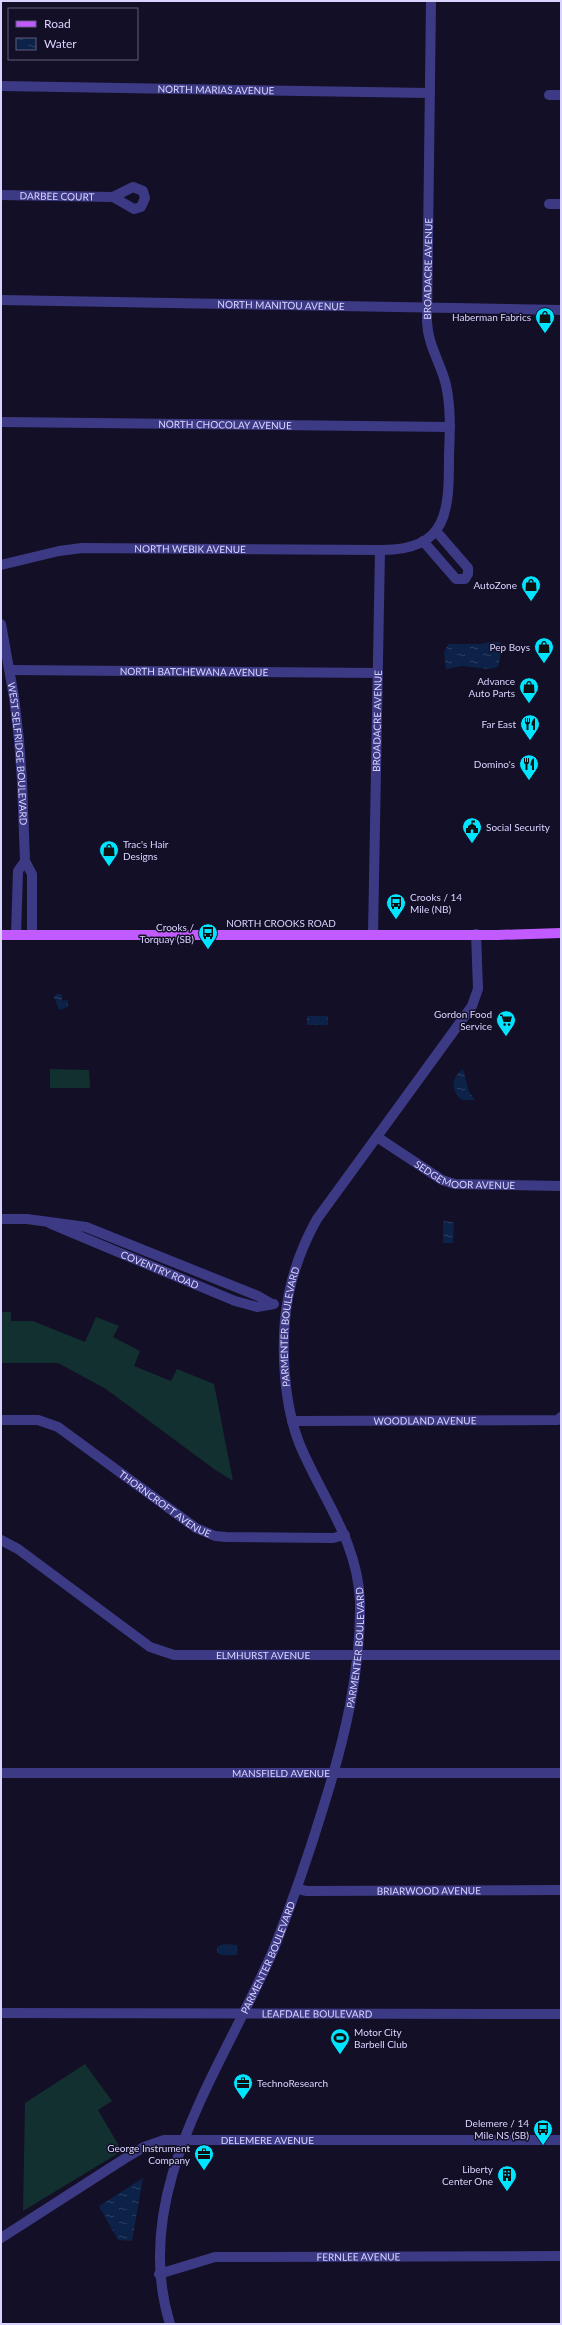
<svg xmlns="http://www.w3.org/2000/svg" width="562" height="2325" font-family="Lato,sans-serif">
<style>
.grass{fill:#12302f}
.water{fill:url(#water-ripples)}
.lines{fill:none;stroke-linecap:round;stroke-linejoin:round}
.minor{stroke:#3d3a85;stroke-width:10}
.major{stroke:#c25bff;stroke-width:10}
.labels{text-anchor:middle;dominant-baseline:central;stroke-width:3;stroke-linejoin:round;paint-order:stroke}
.street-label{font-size:10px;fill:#d9d4ff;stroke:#130f26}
.poi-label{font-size:10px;fill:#d9d4ff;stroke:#130f26;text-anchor:end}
</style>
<defs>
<pattern id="water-ripples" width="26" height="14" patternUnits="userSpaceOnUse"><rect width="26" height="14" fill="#0c2248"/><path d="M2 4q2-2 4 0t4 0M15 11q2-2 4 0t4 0" fill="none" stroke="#2f4163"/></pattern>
</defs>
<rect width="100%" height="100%" fill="#130f26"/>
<g class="grass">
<path d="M 50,1069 L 89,1070 L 90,1088 L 50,1088 Z"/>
<path d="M 1,1312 L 11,1312 L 11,1321 L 33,1321 L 85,1342 L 96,1317 L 119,1326 L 113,1337 L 140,1351 L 134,1366 L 171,1381 L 177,1369 L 214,1384 L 233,1481 L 214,1469 L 106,1389 L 58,1363 L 1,1363 Z"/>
<path d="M 85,2064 L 112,2101 L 98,2110 L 122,2151 L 23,2211 L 25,2103 Z"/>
</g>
<g class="water">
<path d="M 490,642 L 500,642 L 502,649 L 498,667 L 489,669 L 462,666 L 446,669 L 444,653 L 448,644 L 481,644 Z"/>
<path d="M 57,994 L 62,994 L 62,1001 L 68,1000 L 68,1007 L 59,1010 L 54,997 Z"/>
<rect x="307" y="1016" width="21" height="9"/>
<path d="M 463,1069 L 469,1092 L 475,1100 L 462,1100 C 451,1091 450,1079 463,1069 Z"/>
<path d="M 443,1221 L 454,1222 L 453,1243 L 443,1243 Z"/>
<path d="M 223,1944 L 237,1945 L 237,1955 L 222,1955 L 217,1953 L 217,1947 Z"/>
<path d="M 143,2178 L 132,2241 L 118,2240 L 99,2206 Z"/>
</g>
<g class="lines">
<g class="minor">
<path id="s1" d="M 1,86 L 430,93"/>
<path d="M 549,95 L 561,95"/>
<path id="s2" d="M 1,195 L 113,197 L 133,187 L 143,191 L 145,198 L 141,207 L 134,209 L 113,197"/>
<path d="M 549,204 L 561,204"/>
<path id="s3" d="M 1,300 L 561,310"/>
<path id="s4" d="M 1,422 L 450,427"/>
<path d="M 423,541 L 456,579 L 465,579 L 468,574 L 468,568 L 436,531"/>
<path id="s5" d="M 1,565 L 59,551 L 82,548 L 380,550"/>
<path id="s6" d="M 1,624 L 14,697 L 19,740 L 22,781 L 25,861 L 32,874 L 32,935"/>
<path id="s7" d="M 10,670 L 378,673"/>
<path d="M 16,935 L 18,871 L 25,861"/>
<path id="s8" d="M 373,935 L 380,550 C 449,551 449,510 449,455 C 450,431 451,408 446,385 C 441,363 428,346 427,322 L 431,1"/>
<path id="s9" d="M 377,1137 L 442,1180 L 455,1184 L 561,1186"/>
<path d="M 1,1219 L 27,1219 L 86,1227 L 258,1296 L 272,1304"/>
<path id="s10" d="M 51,1224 L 235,1301 L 257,1307 L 274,1304"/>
<path id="s11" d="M 1,1420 L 38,1420 L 58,1427 L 196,1528 L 215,1536 L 226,1537 L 333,1538 L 345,1535"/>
<path id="s12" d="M 292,1421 L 558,1420 L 561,1417"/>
<path id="s13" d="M 1,1540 L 18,1549 L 150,1647 L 174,1655 L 561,1655"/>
<path id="s14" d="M 1,1773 L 561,1773"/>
<path id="s15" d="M 297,1889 L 307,1891 L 561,1890"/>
<path id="s16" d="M 1,2013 L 561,2014"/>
<path id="s17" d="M 1,2238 L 124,2159 L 144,2147 L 164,2140 L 561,2140"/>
<path id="s18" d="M 159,2274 L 215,2257 L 561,2256"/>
<path id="s19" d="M 170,2324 C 128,2189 226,2064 275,1946 C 293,1900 309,1854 323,1808 C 344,1741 361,1673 360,1602 C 358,1541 322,1498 300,1445 C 291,1423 287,1400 285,1376 C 280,1319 289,1269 317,1219 L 472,1006 L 478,989 L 476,934"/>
</g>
<path class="major" d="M 1,935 L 498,935 L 561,933"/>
</g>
<defs>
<symbol id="shop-pin" viewBox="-11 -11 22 30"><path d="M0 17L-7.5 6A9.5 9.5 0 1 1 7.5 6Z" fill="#00e5ff" stroke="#130f26"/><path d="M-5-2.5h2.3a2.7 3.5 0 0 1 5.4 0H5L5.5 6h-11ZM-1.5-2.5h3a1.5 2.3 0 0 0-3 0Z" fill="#111"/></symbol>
<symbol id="restaurant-pin" viewBox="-11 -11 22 30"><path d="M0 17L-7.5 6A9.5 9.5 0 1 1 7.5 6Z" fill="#00e5ff" stroke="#130f26"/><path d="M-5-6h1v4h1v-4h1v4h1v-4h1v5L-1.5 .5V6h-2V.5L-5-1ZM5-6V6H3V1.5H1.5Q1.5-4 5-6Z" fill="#111"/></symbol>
<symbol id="civic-pin" viewBox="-11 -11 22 30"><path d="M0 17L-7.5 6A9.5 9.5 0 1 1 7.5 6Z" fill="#00e5ff" stroke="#130f26"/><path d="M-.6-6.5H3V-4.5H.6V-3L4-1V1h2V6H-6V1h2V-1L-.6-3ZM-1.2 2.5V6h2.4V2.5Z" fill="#111"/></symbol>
<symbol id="bus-pin" viewBox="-11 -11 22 30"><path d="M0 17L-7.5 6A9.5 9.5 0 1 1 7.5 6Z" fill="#00e5ff" stroke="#130f26"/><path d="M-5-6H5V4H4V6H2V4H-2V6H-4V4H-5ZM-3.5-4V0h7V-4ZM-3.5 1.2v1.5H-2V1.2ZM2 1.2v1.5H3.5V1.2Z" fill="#111"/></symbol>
<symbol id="supermarket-pin" viewBox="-11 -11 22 30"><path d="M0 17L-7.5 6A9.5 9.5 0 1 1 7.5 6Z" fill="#00e5ff" stroke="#130f26"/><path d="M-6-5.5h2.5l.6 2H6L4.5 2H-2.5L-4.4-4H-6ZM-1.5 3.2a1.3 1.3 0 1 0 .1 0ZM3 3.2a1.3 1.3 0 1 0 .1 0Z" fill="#111"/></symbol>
<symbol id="stadium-pin" viewBox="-11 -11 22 30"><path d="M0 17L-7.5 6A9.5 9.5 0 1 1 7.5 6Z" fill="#00e5ff" stroke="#130f26"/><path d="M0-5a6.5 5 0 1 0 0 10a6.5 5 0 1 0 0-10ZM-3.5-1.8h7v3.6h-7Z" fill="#111"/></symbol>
<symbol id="office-pin" viewBox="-11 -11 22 30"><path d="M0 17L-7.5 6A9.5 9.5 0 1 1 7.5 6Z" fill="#00e5ff" stroke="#130f26"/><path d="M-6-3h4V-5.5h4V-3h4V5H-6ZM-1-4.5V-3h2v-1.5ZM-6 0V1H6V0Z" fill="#111"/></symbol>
<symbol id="building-pin" viewBox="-11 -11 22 30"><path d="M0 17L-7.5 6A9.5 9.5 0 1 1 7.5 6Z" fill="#00e5ff" stroke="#130f26"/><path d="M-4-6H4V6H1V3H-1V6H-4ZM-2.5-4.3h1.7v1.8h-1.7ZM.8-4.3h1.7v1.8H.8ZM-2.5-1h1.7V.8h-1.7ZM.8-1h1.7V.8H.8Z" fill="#111"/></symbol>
</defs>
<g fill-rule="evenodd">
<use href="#shop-pin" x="534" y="306" width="22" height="30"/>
<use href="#shop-pin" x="520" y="574" width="22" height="30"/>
<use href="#shop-pin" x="533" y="636" width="22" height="30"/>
<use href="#shop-pin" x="518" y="676" width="22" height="30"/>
<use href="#restaurant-pin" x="519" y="713" width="22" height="30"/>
<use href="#restaurant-pin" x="518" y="753" width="22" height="30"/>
<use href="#civic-pin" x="461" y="816" width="22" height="30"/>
<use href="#shop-pin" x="98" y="839" width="22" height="30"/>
<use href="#bus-pin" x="385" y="892" width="22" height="30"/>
<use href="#bus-pin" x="197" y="922" width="22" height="30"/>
<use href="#supermarket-pin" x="495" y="1009" width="22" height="30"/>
<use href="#stadium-pin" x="329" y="2027" width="22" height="30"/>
<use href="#office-pin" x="232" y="2072" width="22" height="30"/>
<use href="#bus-pin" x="532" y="2118" width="22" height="30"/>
<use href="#office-pin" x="193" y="2143" width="22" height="30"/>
<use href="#building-pin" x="496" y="2164" width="22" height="30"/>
</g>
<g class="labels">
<g class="street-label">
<text stroke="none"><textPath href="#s1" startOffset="215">NORTH MARIAS AVENUE</textPath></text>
<text stroke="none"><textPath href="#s2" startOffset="56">DARBEE COURT</textPath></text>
<text stroke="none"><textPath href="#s8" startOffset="714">BROADACRE AVENUE</textPath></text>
<text stroke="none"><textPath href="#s3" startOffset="280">NORTH MANITOU AVENUE</textPath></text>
<text stroke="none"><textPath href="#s4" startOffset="224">NORTH CHOCOLAY AVENUE</textPath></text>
<text stroke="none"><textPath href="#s5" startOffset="191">NORTH WEBIK AVENUE</textPath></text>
<text stroke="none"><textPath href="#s7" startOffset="184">NORTH BATCHEWANA AVENUE</textPath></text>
<text stroke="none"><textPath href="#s8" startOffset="214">BROADACRE AVENUE</textPath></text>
<text stroke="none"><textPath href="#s6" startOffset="131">WEST SELFRIDGE BOULEVARD</textPath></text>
<text x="281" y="923">NORTH CROOKS ROAD</text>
<text stroke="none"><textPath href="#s9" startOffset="99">SEDGEMOOR AVENUE</textPath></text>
<text stroke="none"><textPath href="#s10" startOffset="118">COVENTRY ROAD</textPath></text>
<text stroke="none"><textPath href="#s19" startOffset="1049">PARMENTER BOULEVARD</textPath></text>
<text stroke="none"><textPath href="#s12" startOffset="133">WOODLAND AVENUE</textPath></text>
<text stroke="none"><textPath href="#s11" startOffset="190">THORNCROFT AVENUE</textPath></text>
<text stroke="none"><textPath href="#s19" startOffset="713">PARMENTER BOULEVARD</textPath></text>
<text stroke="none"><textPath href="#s13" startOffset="298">ELMHURST AVENUE</textPath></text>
<text stroke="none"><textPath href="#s14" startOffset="280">MANSFIELD AVENUE</textPath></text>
<text stroke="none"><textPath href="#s15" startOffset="132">BRIARWOOD AVENUE</textPath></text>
<text stroke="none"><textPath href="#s19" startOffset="389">PARMENTER BOULEVARD</textPath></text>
<text stroke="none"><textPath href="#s16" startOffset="316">LEAFDALE BOULEVARD</textPath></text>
<text stroke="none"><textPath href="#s17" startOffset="294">DELEMERE AVENUE</textPath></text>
<text stroke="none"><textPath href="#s18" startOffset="202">FERNLEE AVENUE</textPath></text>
</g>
<g class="poi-label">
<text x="531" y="317">Haberman Fabrics</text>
<text x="517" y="585">AutoZone</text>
<text x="530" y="647">Pep Boys</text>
<text x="515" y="681">Advance<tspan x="515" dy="12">Auto Parts</tspan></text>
<text x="516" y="724">Far East</text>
<text x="515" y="764">Domino's</text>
<text x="486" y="827" text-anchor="start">Social Security</text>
<text x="123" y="844" text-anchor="start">Trac's Hair<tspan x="123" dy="12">Designs</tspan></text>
<text x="410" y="897" text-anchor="start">Crooks / 14<tspan x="410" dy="12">Mile (NB)</tspan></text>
<text x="194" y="927">Crooks /<tspan x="194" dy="12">Torquay (SB)</tspan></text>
<text x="492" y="1014">Gordon Food<tspan x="492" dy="12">Service</tspan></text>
<text x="354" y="2032" text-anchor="start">Motor City<tspan x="354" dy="12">Barbell Club</tspan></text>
<text x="257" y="2083" text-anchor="start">TechnoResearch</text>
<text x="529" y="2123">Delemere / 14<tspan x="529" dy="12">Mile NS (SB)</tspan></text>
<text x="190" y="2148">George Instrument<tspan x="190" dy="12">Company</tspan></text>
<text x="493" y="2169">Liberty<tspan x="493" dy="12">Center One</tspan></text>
</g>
</g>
<rect width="562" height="2325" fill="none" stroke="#d9d4ff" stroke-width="4"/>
<rect x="8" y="8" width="130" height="52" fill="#130f26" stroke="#625e7d"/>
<rect x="16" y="21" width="20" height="6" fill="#c25bff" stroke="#625e7d"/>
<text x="44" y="28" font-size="12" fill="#d9d4ff">Road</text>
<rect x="16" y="38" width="20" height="12" fill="url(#water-ripples)" stroke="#625e7d"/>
<text x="44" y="48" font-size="12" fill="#d9d4ff">Water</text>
</svg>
